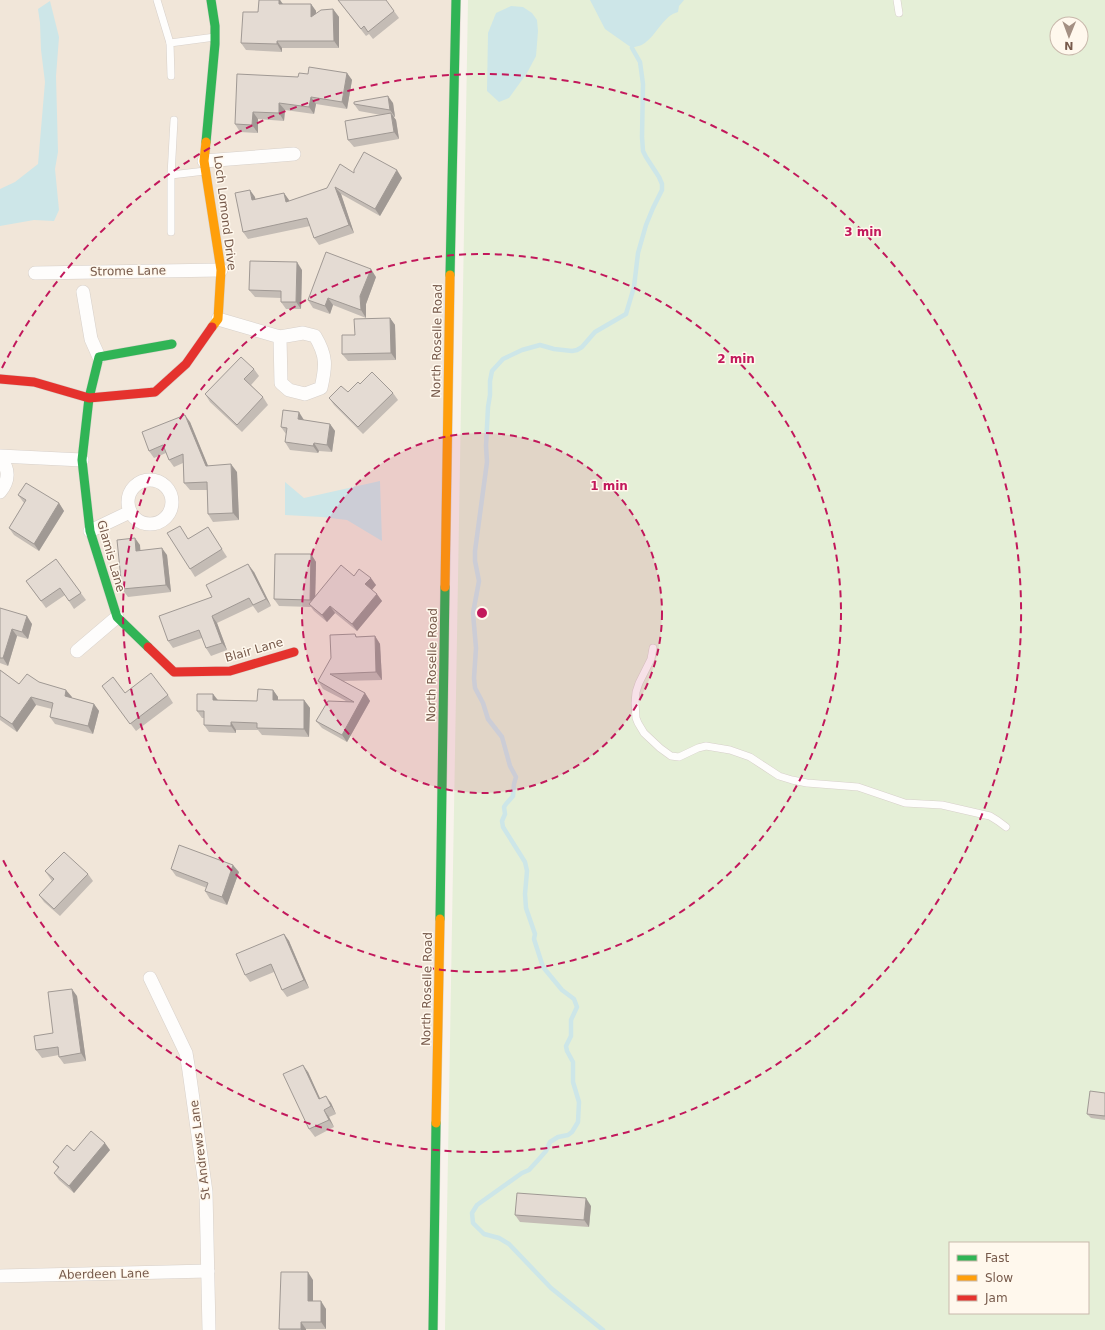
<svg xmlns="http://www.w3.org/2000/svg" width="1105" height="1330" font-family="'DejaVu Sans',sans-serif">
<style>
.residential{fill:#f1e6d9}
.green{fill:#e5efd7;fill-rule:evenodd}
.water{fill:#cde6e8}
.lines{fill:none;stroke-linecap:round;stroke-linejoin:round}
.stream{stroke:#cde6e8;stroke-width:4.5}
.lane-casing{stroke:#d7d0ca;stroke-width:8}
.street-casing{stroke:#d7d0ca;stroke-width:14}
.fast-casing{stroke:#d7cfc8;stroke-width:10}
.slow-casing{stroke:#d7cfc8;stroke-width:10}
.jam-casing{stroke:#d7cfc8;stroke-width:10}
.lane{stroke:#fefdfc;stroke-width:7}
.street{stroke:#fefdfc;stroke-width:13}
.fast{stroke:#30b455;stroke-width:9}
.slow{stroke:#ff9f0a;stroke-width:9}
.jam{stroke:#e5322d;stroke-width:9}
.wall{fill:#c4bcb5}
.shaded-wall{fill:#a09994}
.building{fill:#e4dbd3;stroke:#a09994}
.ring{fill:none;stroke:#c2185b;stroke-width:2;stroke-dasharray:7 5}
.labels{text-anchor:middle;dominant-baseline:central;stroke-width:3;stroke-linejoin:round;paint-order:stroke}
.street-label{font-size:12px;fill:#775a4b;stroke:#fff8ed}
.centre{fill:#c2185b;stroke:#fff8ed;stroke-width:2}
.ring-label{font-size:12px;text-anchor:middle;font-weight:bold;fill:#c2185b;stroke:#fff8ed;stroke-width:3;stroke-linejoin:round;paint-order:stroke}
</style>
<rect width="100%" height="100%" fill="#f8f3ec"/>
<path class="residential" d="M 0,0 L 456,0 L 433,1330 L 0,1330 Z"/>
<path class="green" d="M 468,0 L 1105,0 L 1105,1330 L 445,1330 ZM 1057,24 L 1081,24 L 1081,48 L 1057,48 ZM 950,1243 L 1088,1243 L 1088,1313 L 950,1313 Z"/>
<g class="water">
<path d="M 590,0 L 684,0 L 679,6 L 678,12 C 663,16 658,33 646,42 C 642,46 637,46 632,48 L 605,29 Z"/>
<path d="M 50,1 L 59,37 L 56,76 L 58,152 L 55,169 L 59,210 L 54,221 L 34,220 L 0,226 L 0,189 L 15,182 L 38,164 L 45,82 L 41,50 L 40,23 L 38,9 Z"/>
<path d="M 511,6 L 523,7 L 532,13 L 537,20 L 538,31 L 537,44 L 536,56 L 527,73 L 509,98 L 499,102 L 487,91 L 488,33 L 496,13 Z"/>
<path d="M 380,481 L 382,541 L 347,520 L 322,517 L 285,515 L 285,482 L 304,498 Z"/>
</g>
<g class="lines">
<path class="stream" d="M 603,1330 L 551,1288 L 509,1244 L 499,1238 L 484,1234 L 473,1223 L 472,1213 L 477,1205 L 522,1173 L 529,1170 L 539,1159 L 546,1151 L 550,1142 L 558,1137 L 568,1135 L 572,1132 L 578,1122 L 579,1102 L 573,1082 L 573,1062 L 567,1051 L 566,1046 L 571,1036 L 571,1020 L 577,1007 L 574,999 L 562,990 L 543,967 L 534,939 L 535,934 L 526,908 L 525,894 L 527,871 L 525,862 L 503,827 L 502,821 L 505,814 L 504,807 L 506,804 L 513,796 L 514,784 L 516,777 L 510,766 L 502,737 L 488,719 L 483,703 L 475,688 L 474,678 L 476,648 L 473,613 L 479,581 L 475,561 L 475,551 L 487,462 L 486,446 L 488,407 L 490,395 L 490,381 L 492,371 L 503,359 L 522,350 L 540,345 L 554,349 L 572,351 L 577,350 L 582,347 L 595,332 L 626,314 L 634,287 L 638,253 L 646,225 L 653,208 L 662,190 L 662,184 L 659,177 L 646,157 L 643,151 L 642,137 L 643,84 L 640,62 L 632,48"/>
<defs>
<g id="lane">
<path d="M 157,0 L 170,43"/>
<path d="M 897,0 L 899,13"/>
<path d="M 171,76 L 170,43 L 215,37"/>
<path d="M 171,175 L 174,120"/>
<path d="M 171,232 L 171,175 L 205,171"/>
<path d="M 653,648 L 651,659 L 639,683 L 636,692 L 635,703 L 636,718 L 638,723 L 644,733 L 660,748 L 671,756 L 679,757 L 698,748 L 706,746 L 730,750 L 750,757 L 779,776 L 792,780 L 807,783 L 858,787 L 905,803 L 942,805 L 990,816 L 998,821 L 1006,827"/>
</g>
<g id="street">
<path d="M 204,161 L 294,154"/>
<path d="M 35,273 L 221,270"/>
<path d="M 83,292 L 91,339 L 99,357"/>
<path d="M 218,319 L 280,337 L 303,333 L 315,336 C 327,356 326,366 321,388 L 305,394 L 289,390 L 281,383 L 280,337"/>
<path d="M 0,456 L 82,460"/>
<path d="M 0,458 C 10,469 9,481 0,492"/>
<circle cx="150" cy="502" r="22"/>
<path d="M 90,531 L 130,512"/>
<path d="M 77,651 L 117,617"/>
<path d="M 150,978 L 186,1053 L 189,1071 L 206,1192 L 209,1330"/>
<path d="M 0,1276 L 208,1271"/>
</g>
<g id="fast">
<path d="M 206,142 L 215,44 L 215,26 L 211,0"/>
<path d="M 450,275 L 456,0"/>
<path d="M 148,647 L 117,617 L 90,531 L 82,460 L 89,398 L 99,357 L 172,344"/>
<path d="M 440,919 L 445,587"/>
<path d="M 433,1330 L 436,1123"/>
</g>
<g id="slow">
<path d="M 206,142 L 204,161 L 221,270 L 218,319 L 212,327"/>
<path d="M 445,587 L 450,275"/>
<path d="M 436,1123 L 440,919"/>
</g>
<g id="jam">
<path d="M 0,379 L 34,382 L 89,398 L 155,392 L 186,364 L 212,327"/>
<path d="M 148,647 L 174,672 L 230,671 L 294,652"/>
</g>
</defs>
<use href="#lane" class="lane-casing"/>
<use href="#street" class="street-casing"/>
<use href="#fast" class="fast-casing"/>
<use href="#slow" class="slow-casing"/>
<use href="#jam" class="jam-casing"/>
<use href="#lane" class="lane"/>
<use href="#street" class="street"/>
<use href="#fast" class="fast"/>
<use href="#slow" class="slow"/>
<use href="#jam" class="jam"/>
</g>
<g class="wall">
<path d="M 259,0 L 280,0 L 283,4 L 311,4 L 316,11 L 316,14 L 333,9 L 339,17 L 339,48 L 282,48 L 282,52 L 246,50 L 241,43 L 258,12 Z"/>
<path d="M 338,0 L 394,11 L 399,18 L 373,39 L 369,34 L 366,36 Z"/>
<path d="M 347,73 L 352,80 L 347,109 L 316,104 L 314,114 L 285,110 L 284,121 L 258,119 L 258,133 L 240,132 L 235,124 L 298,77 L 308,74 Z"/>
<path d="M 393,103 L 395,117 L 393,117 L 396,120 L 399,139 L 354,147 L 348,140 L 381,115 L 359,111 L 354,104 Z"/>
<path d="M 354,173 L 402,178 L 380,216 L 341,194 L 354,233 L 319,245 L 314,238 L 310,226 L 248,239 L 243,232 L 255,197 L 255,199 L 284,193 L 289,201 L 327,188 Z"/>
<path d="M 302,270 L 301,309 L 286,309 L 281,302 L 281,298 L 255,297 L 249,290 Z"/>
<path d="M 376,277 L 366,304 L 366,318 L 333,305 L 330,314 L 313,308 L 308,300 Z"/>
<path d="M 390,318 L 395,325 L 396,360 L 348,361 L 342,354 L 355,335 Z"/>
<path d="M 254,369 L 259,376 L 251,385 L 263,397 L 268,405 L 242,432 L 210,402 L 205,394 Z"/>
<path d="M 360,384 L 393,393 L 398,400 L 363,434 L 334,405 L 329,398 L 348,392 Z"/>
<path d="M 304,420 L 330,424 L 335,431 L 332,452 L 319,451 L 318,453 L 290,450 L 285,442 L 286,434 L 281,427 Z"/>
<path d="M 190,422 L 208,466 L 237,472 L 239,520 L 213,522 L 208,514 L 207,490 L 190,490 L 184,483 L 183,463 L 174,467 L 169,460 L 166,453 L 154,458 L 149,451 Z"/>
<path d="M 18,495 L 59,503 L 64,511 L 39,551 L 14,535 L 9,528 L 24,503 Z"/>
<path d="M 208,527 L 227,557 L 195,577 L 190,569 L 189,539 Z"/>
<path d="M 140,545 L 140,550 L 167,555 L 171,592 L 128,597 L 122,589 Z"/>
<path d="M 311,554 L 316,562 L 315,596 L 354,576 L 376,585 L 372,590 L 382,601 L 357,631 L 335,613 L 327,622 L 314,611 L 311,607 L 279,606 L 274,599 Z"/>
<path d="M 56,559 L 86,600 L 74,609 L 65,595 L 46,608 L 26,581 Z"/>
<path d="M 254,572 L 271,606 L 258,613 L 253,606 L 217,623 L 227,650 L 211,656 L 206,648 L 202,638 L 173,648 L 168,641 L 212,597 Z"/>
<path d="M 0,608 L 32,624 L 28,639 L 17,636 L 8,666 L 0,663 Z"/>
<path d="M 355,634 L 357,637 L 375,636 L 380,644 L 382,680 L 343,681 L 365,693 L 370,701 L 347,742 L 322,728 L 316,721 L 346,701 L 323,689 L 318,681 Z"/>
<path d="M 0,670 L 19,684 L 39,682 L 72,697 L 71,698 L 94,704 L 99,711 L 93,734 L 55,724 L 50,717 L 52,709 L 36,705 L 17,732 L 0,720 Z"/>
<path d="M 102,686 L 125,693 L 168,695 L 173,703 L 136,731 Z"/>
<path d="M 273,690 L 278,697 L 278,700 L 304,700 L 310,708 L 309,737 L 262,735 L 258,730 L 236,730 L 236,733 L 209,732 L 204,725 L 204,718 L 202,718 L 197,711 L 213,694 L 218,700 L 257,701 Z"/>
<path d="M 171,869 L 239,872 L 227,905 L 210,899 L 205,891 L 207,888 L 176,876 Z"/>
<path d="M 45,871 L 88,874 L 93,881 L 60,916 L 44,902 L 39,895 L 52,881 Z"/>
<path d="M 284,934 L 289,941 L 309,988 L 287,997 L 282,990 L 274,972 L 250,982 L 245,975 Z"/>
<path d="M 77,996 L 86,1061 L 64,1064 L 59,1057 L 59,1055 L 42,1058 L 36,1050 L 53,1033 Z"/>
<path d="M 308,1072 L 320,1099 L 331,1103 L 336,1114 L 329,1117 L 334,1127 L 315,1137 L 309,1129 Z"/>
<path d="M 1105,1093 L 1105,1120 L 1091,1118 L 1087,1114 Z"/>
<path d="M 110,1150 L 74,1193 L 59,1180 L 54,1173 L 58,1168 L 53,1162 L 74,1151 Z"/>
<path d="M 591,1206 L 589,1227 L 520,1222 L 515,1215 Z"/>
<path d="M 313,1280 L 313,1301 L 326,1309 L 326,1329 L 306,1329 L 306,1330 L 280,1330 L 279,1329 Z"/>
</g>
<g class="shaded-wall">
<path d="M 279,0 L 280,0 L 284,6 L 279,4 Z"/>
<path d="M 311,4 L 316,11 L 316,25 L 311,17 Z"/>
<path d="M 333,9 L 339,17 L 339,48 L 334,41 Z"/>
<path d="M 277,41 L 282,48 L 282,52 L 277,44 Z"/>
<path d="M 347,73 L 352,80 L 347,109 L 342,102 Z"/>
<path d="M 388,96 L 393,103 L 395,117 L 390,110 Z"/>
<path d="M 311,97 L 316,104 L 314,114 L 309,107 Z"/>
<path d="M 279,103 L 285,110 L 284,121 L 279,113 Z"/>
<path d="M 253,112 L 258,119 L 258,133 L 252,125 Z"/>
<path d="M 391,113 L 396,120 L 399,139 L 394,132 Z"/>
<path d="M 397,170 L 402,178 L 380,216 L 375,209 Z"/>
<path d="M 335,187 L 341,194 L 354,233 L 349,225 Z"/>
<path d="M 250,190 L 255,197 L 257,207 L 252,200 Z"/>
<path d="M 284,193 L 289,200 L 291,210 L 286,202 Z"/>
<path d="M 297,262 L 302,270 L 301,309 L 296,302 Z"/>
<path d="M 371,269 L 376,277 L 366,304 L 366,318 L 361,310 L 360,296 Z"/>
<path d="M 328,298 L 333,305 L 330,314 L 325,306 Z"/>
<path d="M 390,318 L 395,325 L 396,360 L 391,353 Z"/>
<path d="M 299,412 L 304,420 L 303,427 L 298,419 Z"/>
<path d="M 185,415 L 190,422 L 211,473 L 206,466 Z"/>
<path d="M 330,424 L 335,431 L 332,452 L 327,445 Z"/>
<path d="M 314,443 L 319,451 L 318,453 L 313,446 Z"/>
<path d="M 231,464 L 237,472 L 239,520 L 233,513 Z"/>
<path d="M 59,503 L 64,511 L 39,551 L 34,544 Z"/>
<path d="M 135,538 L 140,545 L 141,558 L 136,551 Z"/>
<path d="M 162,548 L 167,555 L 171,592 L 166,585 Z"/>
<path d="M 311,554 L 316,562 L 315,607 L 310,600 Z"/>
<path d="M 248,564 L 254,572 L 271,606 L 266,599 Z"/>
<path d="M 371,578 L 376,585 L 370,592 L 365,584 Z"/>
<path d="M 377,594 L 382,601 L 357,631 L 352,624 Z"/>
<path d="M 330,606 L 335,613 L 327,622 L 322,615 Z"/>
<path d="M 27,616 L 32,624 L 28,639 L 22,632 Z"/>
<path d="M 212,616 L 217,623 L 227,650 L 222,643 Z"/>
<path d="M 12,629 L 17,636 L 8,666 L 3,658 Z"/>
<path d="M 375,636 L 380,644 L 382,680 L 376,672 Z"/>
<path d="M 66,690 L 72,697 L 70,704 L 65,696 Z"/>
<path d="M 273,690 L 278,697 L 278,707 L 273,700 Z"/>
<path d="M 365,693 L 370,701 L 347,742 L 342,735 Z"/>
<path d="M 213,694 L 219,702 L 213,700 Z"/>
<path d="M 31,697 L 36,705 L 17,732 L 12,724 Z"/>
<path d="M 304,700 L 310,708 L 309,737 L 304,729 Z"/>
<path d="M 94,704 L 99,711 L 93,734 L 88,726 Z"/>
<path d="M 231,722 L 236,730 L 236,733 L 231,726 Z"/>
<path d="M 233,865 L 239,872 L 227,905 L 222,897 Z"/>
<path d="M 284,934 L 289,941 L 309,988 L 304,980 Z"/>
<path d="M 72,989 L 77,996 L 86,1061 L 81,1053 Z"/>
<path d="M 303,1065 L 308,1072 L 324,1107 L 319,1099 Z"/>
<path d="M 326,1096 L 331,1103 L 336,1114 L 331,1106 Z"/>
<path d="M 324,1110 L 329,1117 L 334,1127 L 329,1120 Z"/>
<path d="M 105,1143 L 110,1150 L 74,1193 L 69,1186 Z"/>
<path d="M 586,1198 L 591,1206 L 589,1227 L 584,1220 Z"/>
<path d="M 308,1272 L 313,1280 L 313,1308 L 308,1301 Z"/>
<path d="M 321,1301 L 326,1309 L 326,1329 L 321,1322 Z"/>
<path d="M 301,1322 L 306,1329 L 306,1330 L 301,1330 Z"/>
</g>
<g class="building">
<path d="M 259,0 L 279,0 L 279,4 L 311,4 L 311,17 L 321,10 L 333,9 L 334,41 L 277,41 L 277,44 L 241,43 L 243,12 L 258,12 Z"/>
<path d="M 338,0 L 386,0 L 394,11 L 368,32 L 364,26 L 361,29 Z"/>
<path d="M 309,67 L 347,73 L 342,102 L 311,97 L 309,107 L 279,103 L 279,113 L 253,112 L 252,125 L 235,124 L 237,74 L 298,77 L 299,73 L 308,74 Z"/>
<path d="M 388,96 L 390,110 L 354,104 L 354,102 Z"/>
<path d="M 391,113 L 394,132 L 348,140 L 345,121 Z"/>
<path d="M 364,152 L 397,170 L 375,209 L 335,187 L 349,225 L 314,238 L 307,218 L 243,232 L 235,193 L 250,190 L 252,200 L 284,193 L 286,202 L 327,188 L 340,164 L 354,173 L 354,170 Z"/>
<path d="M 326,252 L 371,269 L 360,296 L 361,310 L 328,298 L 325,306 L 308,300 Z"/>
<path d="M 250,261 L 297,262 L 296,302 L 281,302 L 281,291 L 249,290 Z"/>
<path d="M 390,318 L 391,353 L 342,354 L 342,335 L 355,335 L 354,319 Z"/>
<path d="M 241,357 L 254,369 L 244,379 L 263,397 L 237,425 L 205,394 Z"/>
<path d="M 372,372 L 393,393 L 358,427 L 329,398 L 341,386 L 348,392 L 358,382 L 360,384 Z"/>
<path d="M 283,410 L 299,412 L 298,419 L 330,424 L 327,445 L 314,443 L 313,446 L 285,442 L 287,428 L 281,427 Z"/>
<path d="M 185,415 L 206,466 L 231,464 L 233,513 L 208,514 L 207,482 L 184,483 L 183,454 L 169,460 L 163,445 L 149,451 L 142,432 Z"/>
<path d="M 26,483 L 59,503 L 34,544 L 9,528 L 26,500 L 18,495 Z"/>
<path d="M 180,526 L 188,539 L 208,527 L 222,549 L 190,569 L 167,533 Z"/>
<path d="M 135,538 L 136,551 L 162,548 L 166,585 L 122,589 L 117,540 Z"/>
<path d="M 275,554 L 311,554 L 310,600 L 274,599 Z"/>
<path d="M 56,559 L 81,593 L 69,601 L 60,588 L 41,601 L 26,581 Z"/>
<path d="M 248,564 L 266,599 L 253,605 L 249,598 L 212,616 L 222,643 L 206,648 L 199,630 L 168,641 L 159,616 L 212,597 L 206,585 Z"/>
<path d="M 341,565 L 354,576 L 359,569 L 371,578 L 365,584 L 377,594 L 352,624 L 330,606 L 322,615 L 309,604 Z"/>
<path d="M 0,608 L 27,616 L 22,632 L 12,629 L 3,658 L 0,658 Z"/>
<path d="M 355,634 L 356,637 L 375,636 L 376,672 L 330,674 L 365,693 L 342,735 L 316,721 L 328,701 L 354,702 L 318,681 L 331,658 L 330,635 Z"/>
<path d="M 0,670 L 19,684 L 27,674 L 39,682 L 66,690 L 65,696 L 94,704 L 88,726 L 50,717 L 53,703 L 31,697 L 12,724 L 0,716 Z"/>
<path d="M 151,673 L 168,695 L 130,724 L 102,686 L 113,677 L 125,693 Z"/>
<path d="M 258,689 L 273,690 L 273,700 L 304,700 L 304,729 L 257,728 L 257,723 L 231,722 L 231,726 L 204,725 L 204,711 L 197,711 L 197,694 L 213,694 L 213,700 L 257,701 Z"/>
<path d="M 179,845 L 233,865 L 222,897 L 205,891 L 208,883 L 171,869 Z"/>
<path d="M 64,852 L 88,874 L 54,909 L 39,895 L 54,879 L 45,871 Z"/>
<path d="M 284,934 L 304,980 L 282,990 L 271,964 L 245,975 L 236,954 Z"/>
<path d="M 72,989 L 81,1053 L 59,1057 L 58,1047 L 36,1050 L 34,1036 L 53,1033 L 48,992 Z"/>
<path d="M 303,1065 L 319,1099 L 326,1096 L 331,1106 L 324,1110 L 329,1120 L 309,1129 L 283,1074 Z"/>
<path d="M 1090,1091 L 1105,1093 L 1105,1116 L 1087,1114 Z"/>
<path d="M 91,1131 L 105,1143 L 69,1186 L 54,1173 L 59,1167 L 53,1162 L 67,1145 L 74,1151 Z"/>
<path d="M 517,1193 L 586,1198 L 584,1220 L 515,1215 Z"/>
<path d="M 281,1272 L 308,1272 L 308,1301 L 321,1301 L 321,1322 L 301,1322 L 301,1329 L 279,1329 Z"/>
</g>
<circle cx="482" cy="613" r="180" fill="#c2185b" fill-opacity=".12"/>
<g class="ring">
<circle cx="482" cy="613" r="180"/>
<circle cx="482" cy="613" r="359"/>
<path d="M2 368A539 539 0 1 1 2 858"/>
</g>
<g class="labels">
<g class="street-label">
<text transform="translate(225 213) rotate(83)">Loch Lomond Drive</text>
<text transform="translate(128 271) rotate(-1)">Strome Lane</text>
<text transform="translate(437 341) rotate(-89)">North Roselle Road</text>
<text transform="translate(111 556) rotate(74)">Glamis Lane</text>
<text transform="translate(254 650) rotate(-16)">Blair Lane</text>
<text transform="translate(432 665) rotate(-89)">North Roselle Road</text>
<text transform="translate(427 989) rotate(-89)">North Roselle Road</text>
<text transform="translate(200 1150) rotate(-97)">St Andrews Lane</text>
<text transform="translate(104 1274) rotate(-1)">Aberdeen Lane</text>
</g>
</g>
<circle cx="482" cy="613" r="6" class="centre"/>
<g class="ring-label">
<text x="863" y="236">3 min</text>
<text x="736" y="363">2 min</text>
<text x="609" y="490">1 min</text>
</g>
<rect x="949" y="1242" width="140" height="72" fill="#fff8ed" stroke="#c9b9ac"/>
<rect x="957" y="1255" width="20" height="6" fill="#30b455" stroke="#c9b9ac"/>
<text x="985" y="1262" font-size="12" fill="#775a4b">Fast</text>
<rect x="957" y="1275" width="20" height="6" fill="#ff9f0a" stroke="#c9b9ac"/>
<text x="985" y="1282" font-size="12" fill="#775a4b">Slow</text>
<rect x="957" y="1295" width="20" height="6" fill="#e5322d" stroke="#c9b9ac"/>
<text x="985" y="1302" font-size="12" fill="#775a4b">Jam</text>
<g transform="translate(1069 36) rotate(181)"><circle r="19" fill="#fff8ed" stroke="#c9b9ac"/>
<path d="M0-3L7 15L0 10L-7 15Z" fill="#a49083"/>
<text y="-6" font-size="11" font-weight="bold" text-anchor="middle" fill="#775a4b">N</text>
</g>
</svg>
